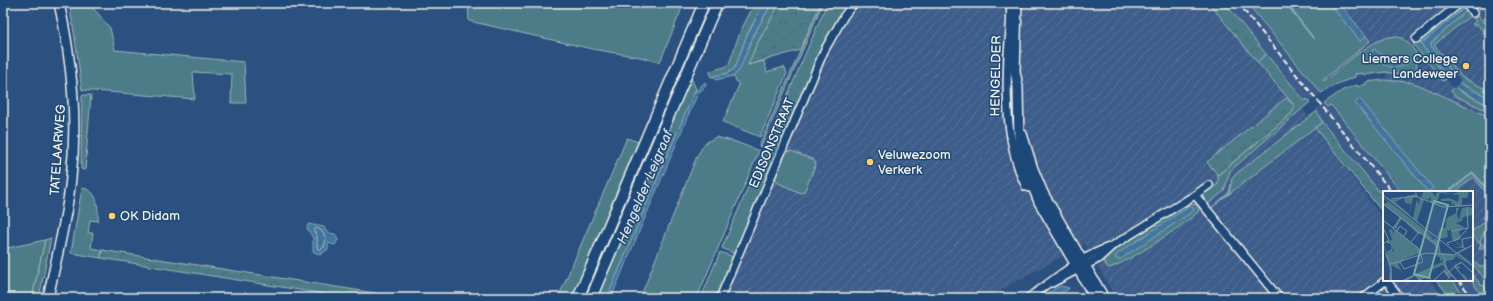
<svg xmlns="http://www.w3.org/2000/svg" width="1493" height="301" font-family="'Balsamiq Sans',sans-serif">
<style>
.built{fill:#3e5d8b}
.industrial{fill:url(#industrial-furrows)}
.grass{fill:#4b7c88;stroke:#a0b6b8;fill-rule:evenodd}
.forest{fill:url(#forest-crowns);stroke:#a0b6b8}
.water{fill:url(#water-ripples);stroke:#89a7bc}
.pier{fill:#2b5181}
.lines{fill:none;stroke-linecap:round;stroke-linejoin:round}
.shore{stroke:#adc0cb;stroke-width:1}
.stream{stroke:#89a7bc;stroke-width:2}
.minor-casing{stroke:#f4f1e8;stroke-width:10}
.major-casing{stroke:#f4f1e8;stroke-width:12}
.highway-casing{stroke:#f4f1e8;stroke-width:13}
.minor{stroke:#1f4a7a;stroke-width:7}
.major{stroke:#1f4a7a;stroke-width:9}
.highway{stroke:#1f4a7a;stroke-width:10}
.rail{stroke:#f4f1e8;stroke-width:2;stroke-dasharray:6 3;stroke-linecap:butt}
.poi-dot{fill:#ffd166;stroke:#1f4a7a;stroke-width:1.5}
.labels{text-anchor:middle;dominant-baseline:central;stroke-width:3;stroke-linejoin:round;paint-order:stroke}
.poi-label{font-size:13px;fill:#f4f1e8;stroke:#1f4a7a;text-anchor:start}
.street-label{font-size:13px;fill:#f4f1e8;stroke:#1f4a7a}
.water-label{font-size:14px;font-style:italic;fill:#d9dfdd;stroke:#1f4a7a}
.inset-road{fill:none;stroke:#7b91aa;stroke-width:1}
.view{fill:#76ada5;fill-opacity:0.15;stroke:#76ada5;stroke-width:2}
.inset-edge{fill:none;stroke:#f4f1e8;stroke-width:2}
</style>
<defs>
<pattern id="industrial-furrows" width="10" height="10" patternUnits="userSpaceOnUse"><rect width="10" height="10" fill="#3e5d8b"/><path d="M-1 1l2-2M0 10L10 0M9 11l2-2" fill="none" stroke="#5a759b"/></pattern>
<pattern id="forest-crowns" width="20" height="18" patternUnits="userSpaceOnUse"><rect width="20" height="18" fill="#4b7c88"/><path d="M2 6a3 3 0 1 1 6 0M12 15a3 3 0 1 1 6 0" fill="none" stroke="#4a656a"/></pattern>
<pattern id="water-ripples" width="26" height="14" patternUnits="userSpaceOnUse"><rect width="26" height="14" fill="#42769f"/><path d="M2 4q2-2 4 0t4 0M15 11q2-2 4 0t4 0" fill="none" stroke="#465f72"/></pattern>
</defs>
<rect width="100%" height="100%" fill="#2b5181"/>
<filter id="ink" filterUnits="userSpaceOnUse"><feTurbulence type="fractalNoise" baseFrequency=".025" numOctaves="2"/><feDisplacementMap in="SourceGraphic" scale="8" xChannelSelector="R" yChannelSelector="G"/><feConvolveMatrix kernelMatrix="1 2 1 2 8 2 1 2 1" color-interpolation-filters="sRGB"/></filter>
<g filter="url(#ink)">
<g class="built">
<path d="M 1225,3 L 1247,3 L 1321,93 L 1310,102 L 1307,100 L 1305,101 Z"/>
<path d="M 1324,103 L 1327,107 L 1330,105 L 1401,192 L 1384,192 L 1384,197 L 1318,116 L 1320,115 L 1315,109 Z"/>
<path d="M 1452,280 L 1471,280 L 1485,298 L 1466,298 Z"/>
</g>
<g class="industrial">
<path d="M 838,3 L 1211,3 L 1304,111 L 1384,221 L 1384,280 L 1430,280 L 1444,298 L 1116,298 L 1085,244 L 986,298 L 711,298 Z"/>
<path d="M 1247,3 L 1490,3 L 1490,273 L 1480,293 L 1471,280 L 1472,280 L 1472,192 L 1401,192 L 1358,87 L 1366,84 L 1366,82 L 1386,80 L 1386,73 L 1355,77 L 1337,84 L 1321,93 Z"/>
</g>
<g class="grass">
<path d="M 69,3 L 89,3 L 110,28 L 115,50 L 244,62 L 246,103 L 231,103 L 232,74 L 193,72 L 195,99 L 82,90 L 75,38 Z"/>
<path d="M 468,3 L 684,3 L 660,62 L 640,57 L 592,49 L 469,21 Z"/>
<path d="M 755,3 L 764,3 L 747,35 L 735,68 L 728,73 L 711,77 L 710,71 L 725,67 L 729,64 L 740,32 Z"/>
<path d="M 772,3 L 780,3 L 757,44 L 748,65 L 764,61 L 767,72 L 784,67 L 787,73 L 760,137 L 723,122 L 739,85 L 733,76 L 740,68 L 754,34 Z"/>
<path d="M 821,3 L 823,3 L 761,147 L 759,146 Z"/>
<path d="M 827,3 L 852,3 L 837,21 L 828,38 L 735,254 L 722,248 Z"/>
<path d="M 1247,3 L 1329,3 L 1360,40 L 1366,36 L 1370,41 L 1323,80 L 1324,82 C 1339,70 1381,28 1401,38 C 1407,40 1412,48 1416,53 L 1415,55 L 1418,74 L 1414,77 L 1386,72 L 1364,75 L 1363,73 L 1355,74 L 1355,77 L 1337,84 L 1321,93 Z"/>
<path d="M 1475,3 L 1480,3 L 1475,12 L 1490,30 L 1490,40 L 1484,32 L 1481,34 L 1483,31 L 1477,24 L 1474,26 L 1472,24 L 1476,21 L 1471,15 L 1434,45 L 1463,78 L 1490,91 L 1490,98 L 1462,85 L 1431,46 L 1431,43 Z"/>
<path d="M 1461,6 L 1465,8 L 1421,44 L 1448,78 L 1443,81 L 1413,44 Z"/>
<path d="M 1266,54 L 1305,101 L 1307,99 L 1310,102 L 1230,171 L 1224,191 L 1207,205 L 1200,196 L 1218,184 L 1218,175 L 1291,114 L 1294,105 L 1257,62 Z"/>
<path d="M 691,78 L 696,89 L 607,298 L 597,298 Z"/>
<path d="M 1384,80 L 1409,82 L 1419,85 L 1490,117 L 1490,197 L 1473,177 L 1455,192 L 1401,192 L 1331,105 L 1328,107 L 1324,103 L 1343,90 L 1357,85 L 1358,87 L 1366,84 L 1366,82 Z"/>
<path d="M 1455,87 L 1461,92 L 1490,106 L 1490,112 L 1455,96 L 1451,91 Z"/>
<path d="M 82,95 L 91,95 L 85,170 L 81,169 Z"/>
<path d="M 1317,111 L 1322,122 L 1210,209 L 1229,193 L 1232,179 L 1236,174 Z"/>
<path d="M 716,137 L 736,142 L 759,151 L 697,298 L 640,298 L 697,156 L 705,143 Z"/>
<path d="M 627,138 L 638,142 L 572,298 L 558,298 Z"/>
<path d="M 791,151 L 814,160 L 816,164 L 804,192 L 801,193 L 778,183 L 775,177 L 786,153 Z"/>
<path d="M 82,188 C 99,190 98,208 98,221 L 90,220 L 88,233 L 93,233 L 91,248 L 102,250 L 101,258 L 71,253 Z"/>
<path d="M 1195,204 L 1199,207 L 1198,212 C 1184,225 1125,265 1108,268 L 1102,258 L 1183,206 ZM 1191,212 L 1119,259 L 1115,258 Z"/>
<path d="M 1487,216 L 1490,222 L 1488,222 L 1480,242 L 1484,245 L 1482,249 L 1479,249 L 1481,245 L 1472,235 L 1472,229 L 1474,230 L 1486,221 L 1483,217 Z"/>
<path d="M 45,240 L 32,298 L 3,298 L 3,249 Z"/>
<path d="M 720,252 L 733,257 L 717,298 L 701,298 Z"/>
<path d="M 1490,257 L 1490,277 L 1484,278 L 1472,263 L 1472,258 C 1476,264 1480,270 1487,265 Z"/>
<path d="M 1472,274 L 1481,285 L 1487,287 L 1484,291 L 1480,293 L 1471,280 L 1472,280 Z"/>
</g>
<g class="forest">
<path d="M 780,3 L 821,3 L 800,50 L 748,65 L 757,44 Z"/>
<path d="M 1209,3 L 1225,3 L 1266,54 L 1257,62 Z"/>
<path d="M 1286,98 L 1294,105 L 1294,109 L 1291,114 L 1218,175 L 1207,162 Z"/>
<path d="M 1322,122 L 1384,197 L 1384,214 L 1315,128 Z"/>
<path d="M 51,238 L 39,298 L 32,298 L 45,240 Z"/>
<path d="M 102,250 L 406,298 L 349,298 L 101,258 Z"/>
<path d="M 1436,280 L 1452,280 L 1466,298 L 1451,298 Z"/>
</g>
<g class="water">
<path d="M 764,3 L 772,3 L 754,34 L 739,71 L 733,76 L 716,80 L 714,76 L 728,73 L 735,68 L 747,35 Z"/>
<path d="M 1329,3 L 1339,3 L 1366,36 L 1360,41 Z"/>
<path d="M 1470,3 L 1475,3 L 1431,43 L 1431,46 L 1462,85 L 1490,98 L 1490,106 L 1457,89 L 1421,44 Z"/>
<path d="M 1374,49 L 1390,60 L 1406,57 L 1410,61 C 1397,74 1380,65 1371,54 Z"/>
<path d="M 705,82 L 706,86 L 699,92 L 694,102 L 611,298 L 607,298 L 694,93 Z"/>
<path d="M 1360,99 L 1433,188 L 1428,192 L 1355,103 Z"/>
<path d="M 1190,206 L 1194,209 L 1192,212 L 1119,260 L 1115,258 L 1118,253 Z"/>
<path d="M 308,224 L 324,227 L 327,233 L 335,234 L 338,240 L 335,245 L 328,243 L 328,249 L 320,255 L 313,251 L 313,238 L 307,228 Z"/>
<path d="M 1061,286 L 1069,288 L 1069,289 L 1051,298 L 1040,298 L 1054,289 Z"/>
</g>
<path class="pier" d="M 1456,74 L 1461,80 L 1454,89 L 1446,79 Z"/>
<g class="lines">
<path class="shore" d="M 316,228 L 321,230 L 326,238 L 324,247 L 320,250 L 317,248 L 317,237 L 314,231 Z"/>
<g class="stream">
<path d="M 1286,3 L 1313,38"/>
<path d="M 1448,192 L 1473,173 L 1490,192"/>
</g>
<defs>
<g id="minor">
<path d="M 1010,3 C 1012,20 1009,38 1008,55 C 1006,99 1006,146 1026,187 L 1033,189"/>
<path d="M 1465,3 L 1473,13"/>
<path d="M 1416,39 L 1460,3"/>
<path d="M 1209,185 L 1195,195 L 1279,298"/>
<path d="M 1052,283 L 1098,259 L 1111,247"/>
<path d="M 720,298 L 824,51 L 844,16 L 854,3"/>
<path d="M 1028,298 C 1056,279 1079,257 1112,246 L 1195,195"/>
<path d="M 1363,298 L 1386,280 L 1400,298"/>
</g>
<g id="major">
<path d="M 1017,3 L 1015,71 L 1018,87 L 1019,145 L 1022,159 L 1039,202 L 1095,298"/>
<path d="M 1022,134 L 1033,169 L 1043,193 L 1104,298"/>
<path d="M 48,298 C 56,259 67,219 71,178 C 78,119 72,61 59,3"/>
</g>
<g id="highway">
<path d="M 578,298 L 704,3"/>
<path d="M 591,298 L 717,3"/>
</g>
</defs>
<use href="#minor" class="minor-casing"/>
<use href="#major" class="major-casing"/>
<use href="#highway" class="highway-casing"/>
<use href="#minor" class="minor"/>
<use href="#major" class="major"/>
<use href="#highway" class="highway"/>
<g class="rail">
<path d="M 1238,3 L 1392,192"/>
<path d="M 1458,280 L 1473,298"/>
</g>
</g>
</g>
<g class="poi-dot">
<circle cx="1466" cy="66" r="4"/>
<circle cx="870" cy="162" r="4"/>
<circle cx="112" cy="216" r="4"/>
</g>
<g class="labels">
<g class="poi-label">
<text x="1458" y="59" text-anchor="end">Liemers College<tspan x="1458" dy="15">Landeweer</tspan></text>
<text x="878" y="155">Veluwezoom<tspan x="878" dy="15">Verkerk</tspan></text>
<text x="120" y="216">OK Didam</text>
</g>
<g class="street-label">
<text transform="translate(996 76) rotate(-89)">HENGELDER</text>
<text transform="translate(772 143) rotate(-67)">EDISONSTRAAT</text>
<text transform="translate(58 150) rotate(-86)">TATELAARWEG</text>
</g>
<g class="water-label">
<text transform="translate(645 187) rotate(-67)">Hengelder Leigraaf</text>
</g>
</g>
<g transform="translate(1383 191)">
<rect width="90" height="90" fill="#2b5181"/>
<path d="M 33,0 L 35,6 L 30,7 L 26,24 L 30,27 L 34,8 L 36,14 L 37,6 L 41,9 L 34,30 L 50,43 L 0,4 L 8,9 L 26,6 L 22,5 L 31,4 ZM 21,7 L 22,12 L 28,13 L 26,23 L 12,11 ZM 41,0 L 48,0 L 53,6 L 53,2 L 58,0 L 68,3 L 80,0 L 90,1 L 86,1 L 84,7 L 79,7 L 79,15 L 84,15 L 73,16 L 70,12 L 69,16 L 68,10 L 58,10 L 58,8 L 66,7 L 75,11 L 76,4 L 57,2 L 53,13 L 47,10 L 48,6 L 44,9 L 38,6 ZM 0,6 L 52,47 L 40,38 L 49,47 L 48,49 L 53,48 L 56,52 L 58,62 L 73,63 L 90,76 L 73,65 L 70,69 L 66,69 L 70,75 L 73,73 L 72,71 L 74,73 L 77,71 L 79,72 L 73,75 L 78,76 L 76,78 L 81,83 L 85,89 L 86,89 L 86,88 L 90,86 L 86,90 L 84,90 L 79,83 L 81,83 L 76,78 L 77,76 L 75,78 L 78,83 L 72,75 L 71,76 L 65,69 L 62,72 L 65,80 L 63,78 L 75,90 L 68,85 L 67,87 L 62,90 L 66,86 L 60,80 L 62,78 L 60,74 L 46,80 L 49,90 L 45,86 L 36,90 L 32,85 L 24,90 L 18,90 L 61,70 L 60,63 L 67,64 L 58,63 L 60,69 L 57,70 L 57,66 L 52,65 L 55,64 L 54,55 L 39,43 L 35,43 L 29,52 L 35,43 L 19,28 L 15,32 L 18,30 L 14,35 L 15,38 L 11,37 L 16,26 L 0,13 L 5,11 L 2,8 L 0,11 ZM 86,16 L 90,17 L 90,24 L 80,26 L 79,30 L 73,32 L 81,36 L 76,41 L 78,48 L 72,50 L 83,57 L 90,54 L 76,62 L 86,70 L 90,68 L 86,70 L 90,75 L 74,62 L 81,57 L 70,57 L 79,56 L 69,48 L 68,39 L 64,40 L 65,46 L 57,48 L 54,45 L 58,37 L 62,37 L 64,27 L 73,22 L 73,17 L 76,17 L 74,22 L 76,29 L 79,17 ZM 10,38 L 9,44 L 12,39 L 35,57 L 37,62 L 19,69 L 15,74 L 19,80 L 8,74 L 9,90 L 6,90 L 7,80 L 0,51 L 5,64 L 11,60 L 9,52 L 3,50 L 9,49 L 6,39 Z" fill="#4b7c88" fill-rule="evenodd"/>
<path d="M 12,39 L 28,52 L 18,45 L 13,46 L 14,51 L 13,46 L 16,43 L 12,41 L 9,44 L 12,47 L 12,62 L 17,60 L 16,54 L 25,53 L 27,59 L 30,58 L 29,53 L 34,58 L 19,60 L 21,68 L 37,63 L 18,69 L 17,61 L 13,63 L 13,67 L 10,67 L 11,71 L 7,72 L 4,61 L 12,60 L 9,43 Z" fill="#4b7c88"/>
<path class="inset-road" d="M 0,4 L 90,75M 8,8 L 32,5 L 60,16 L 90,14M 0,13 L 53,54 L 54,64M 0,29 L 35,57 L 40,70M 0,37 L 6,49 L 0,53M 10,37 L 18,27M 14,40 L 17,35 L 24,40 L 21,45M 68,40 L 85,37M 4,51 L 9,53 L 9,59 L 5,61M 28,51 L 36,41M 66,54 L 64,52 L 75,48 L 85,37 L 84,16M 80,56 L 79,48 L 90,46M 3,63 L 8,77 L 8,90M 59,63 L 64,78 L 74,90M 72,63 L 90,54M 18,70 L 43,62 L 70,64M 17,71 L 21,78 L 40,71M 7,73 L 19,70M 72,76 L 84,90M 63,83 L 78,71 L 90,82M 19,90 L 32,84 L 39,90M 50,90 L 61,80 L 66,87"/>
<path class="view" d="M 51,10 L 65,14 L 46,87 L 31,83 Z"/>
<rect width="90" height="90" class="inset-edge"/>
</g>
<rect width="1493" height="301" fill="none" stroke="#1f4a7a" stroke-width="16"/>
<rect x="8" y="8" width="1477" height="285" fill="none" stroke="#f4f1e8" stroke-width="1.5" filter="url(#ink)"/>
</svg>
